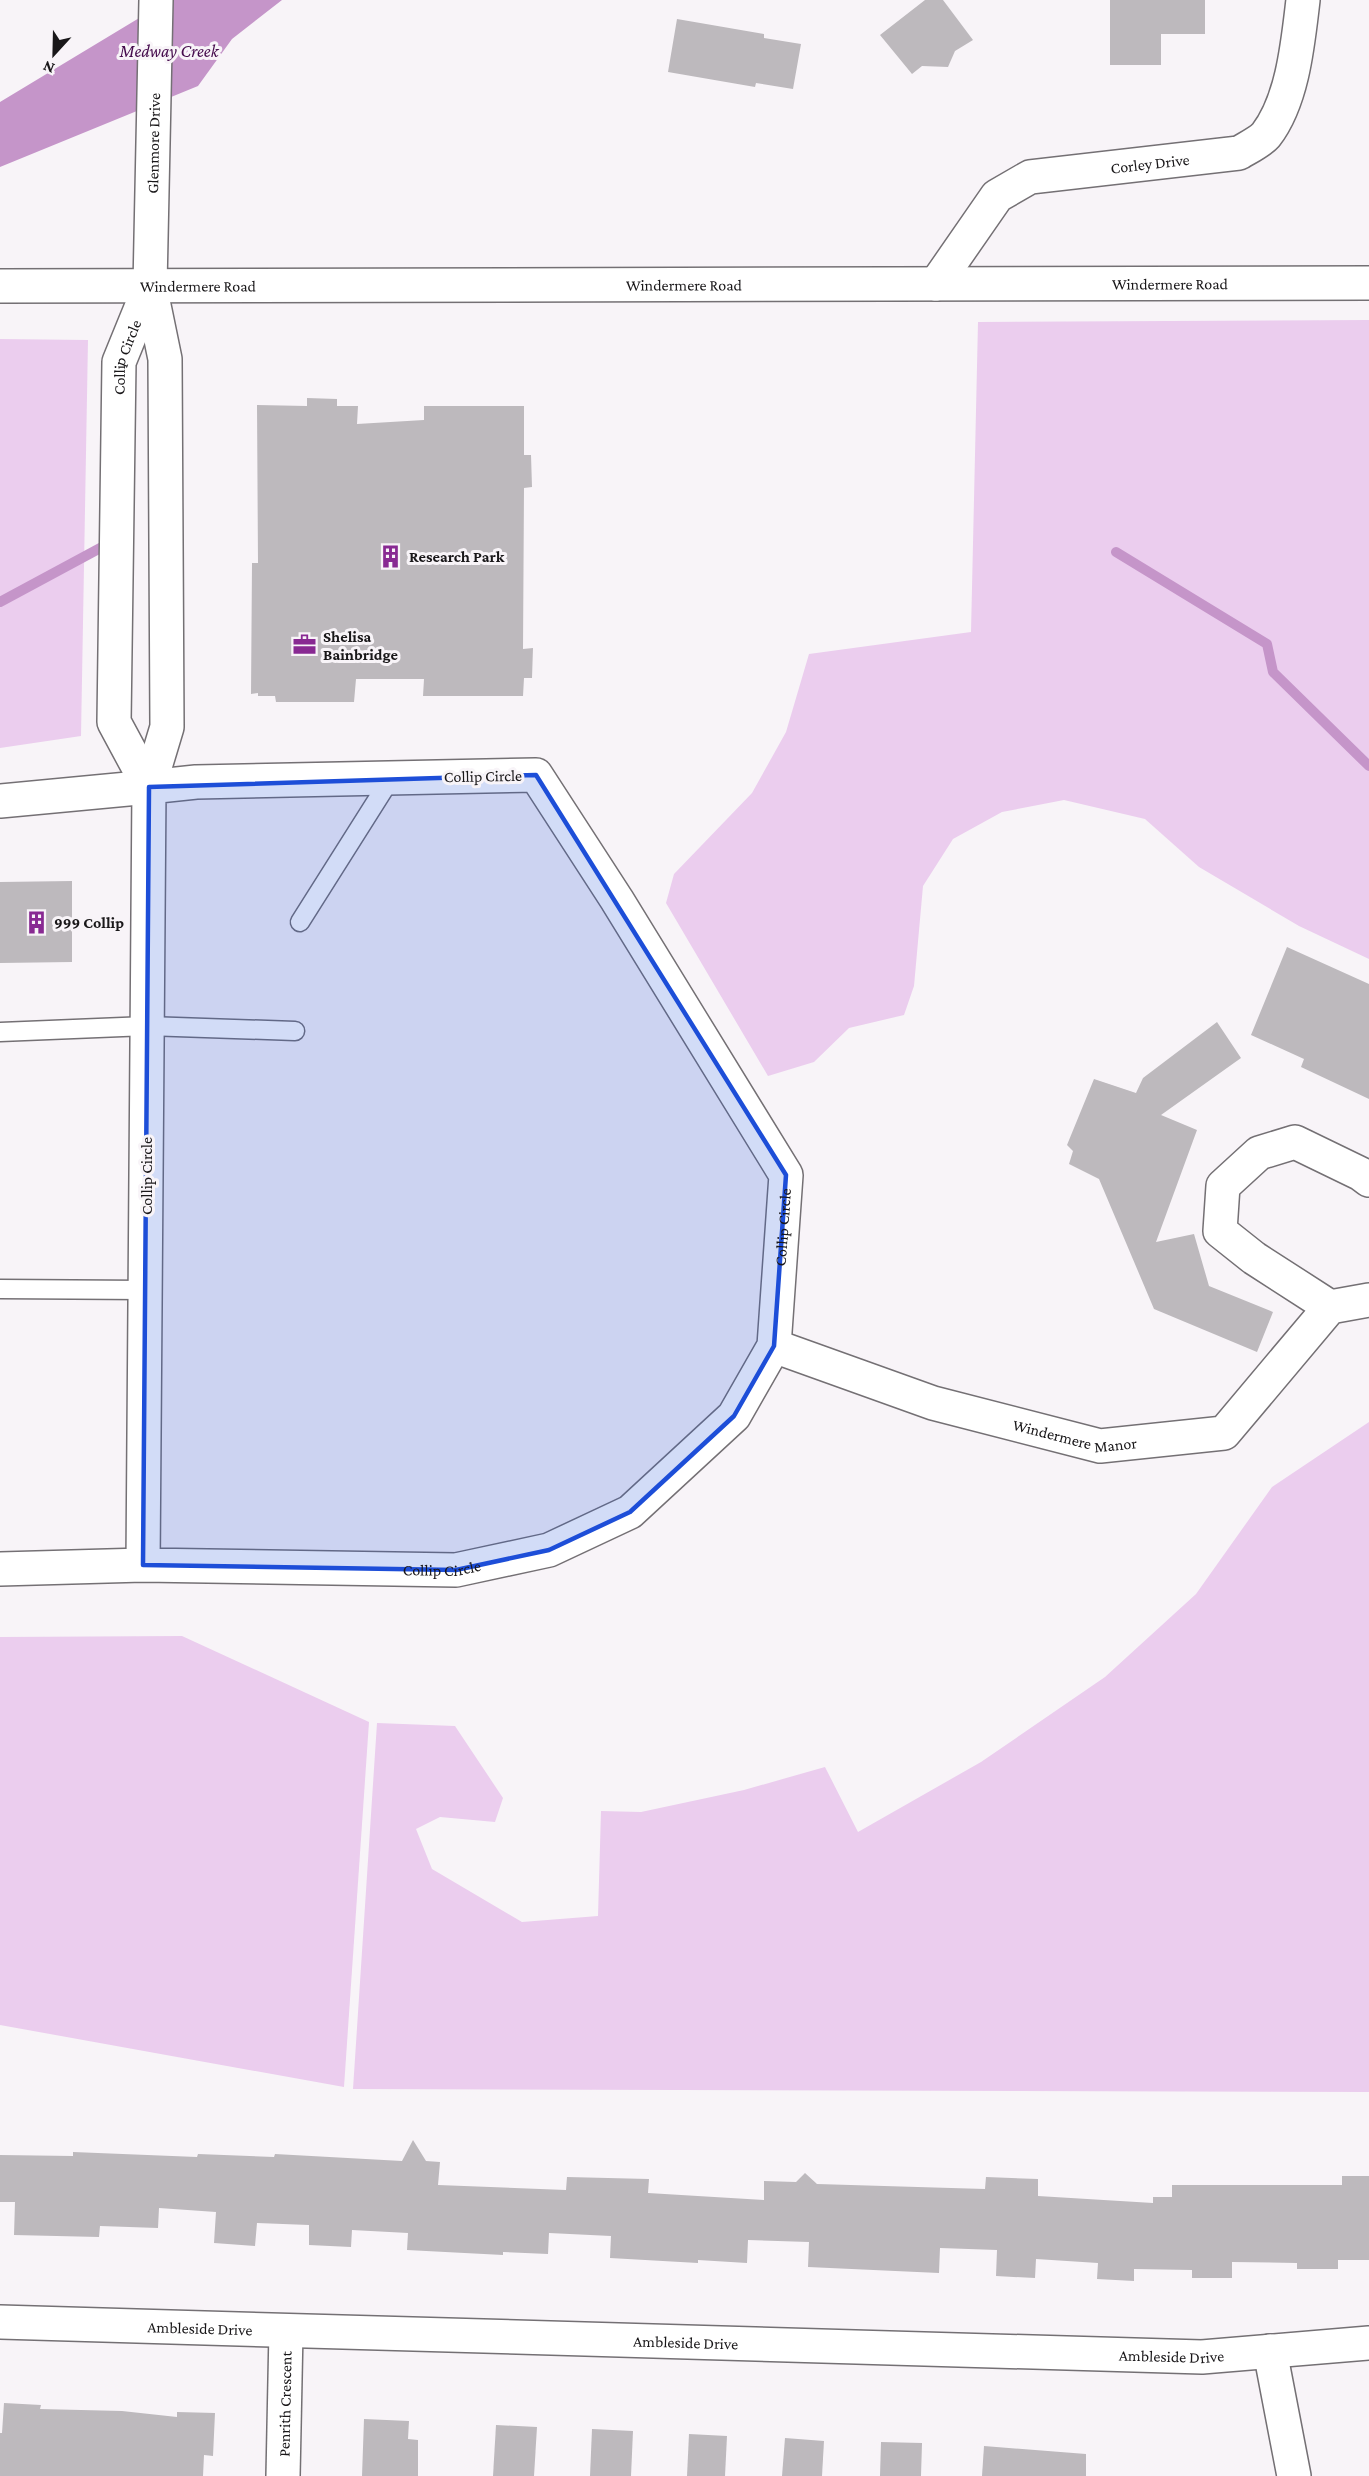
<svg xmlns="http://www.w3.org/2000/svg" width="1369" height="2476" font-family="'Crimson Pro',serif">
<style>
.green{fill:#ebcdee}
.water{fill:#c595c9}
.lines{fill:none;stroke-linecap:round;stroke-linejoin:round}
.stream{stroke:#c595c9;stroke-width:10}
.building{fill:#bdb9bd}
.service-casing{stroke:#747074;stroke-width:21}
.minor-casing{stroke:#747074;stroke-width:36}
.tertiary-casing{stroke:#747074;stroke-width:36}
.service{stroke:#fff;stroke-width:18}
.minor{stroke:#fff;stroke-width:33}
.tertiary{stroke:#fff;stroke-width:33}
.marked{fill:#1d4ed8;fill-opacity:0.2;stroke:#1d4ed8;stroke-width:4.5;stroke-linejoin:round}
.labels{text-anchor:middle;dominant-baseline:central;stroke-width:6;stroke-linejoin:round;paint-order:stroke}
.street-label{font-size:16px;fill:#191719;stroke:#f8f4f8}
.poi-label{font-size:16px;font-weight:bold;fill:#191719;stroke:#f8f4f8;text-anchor:start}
.water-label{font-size:18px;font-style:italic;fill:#450b4c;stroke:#f8f4f8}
</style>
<rect width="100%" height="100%" fill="#f8f4f8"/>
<g class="green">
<path d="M 1369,320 L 1369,959 L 1299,926 L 1199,867 L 1145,819 L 1064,800 L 1002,812 L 953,839 L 923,886 L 914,986 L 904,1015 L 849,1028 L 814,1062 L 768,1076 L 666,903 L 674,874 L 752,793 L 786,732 L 809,654 L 971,632 L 978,322 Z"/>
<path d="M 0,339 L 88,340 L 81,736 L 0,748 Z"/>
<path d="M 1369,1422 L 1369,2092 L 353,2089 L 377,1723 L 455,1726 L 503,1798 L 495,1822 L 440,1817 L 416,1829 L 432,1869 L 522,1922 L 598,1916 L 601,1811 L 641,1812 L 744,1790 L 825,1767 L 858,1832 L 981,1762 L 1105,1677 L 1196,1594 L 1272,1487 Z"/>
<path d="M 182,1636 L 369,1722 L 344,2087 L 0,2025 L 0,1637 Z"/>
</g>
<path class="water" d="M 169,0 L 282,0 L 232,39 L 198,86 L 0,167 L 0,102 Z"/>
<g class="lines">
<g class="stream">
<path d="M 1116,552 L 1267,644 L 1273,672 L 1369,766"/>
<path d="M 0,602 L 104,546"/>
</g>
</g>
<g class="building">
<path d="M 925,0 L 943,0 L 973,40 L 955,51 L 948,67 L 922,66 L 912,74 L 880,35 Z"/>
<path d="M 1110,0 L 1205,0 L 1205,34 L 1161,34 L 1161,65 L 1110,65 Z"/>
<path d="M 677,19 L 764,34 L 764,38 L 801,44 L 793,89 L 756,83 L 755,87 L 668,72 Z"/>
<path d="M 307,398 L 337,399 L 337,406 L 358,406 L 357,424 L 424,420 L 424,406 L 524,406 L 524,455 L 531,455 L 532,487 L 524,488 L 523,649 L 533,648 L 532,678 L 524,678 L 523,696 L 423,696 L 424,679 L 356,679 L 354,702 L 276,702 L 275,696 L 258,696 L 258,693 L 251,694 L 252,563 L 258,563 L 257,405 L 307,406 Z"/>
<path d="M 72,881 L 72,962 L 0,963 L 0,882 Z"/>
<path d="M 1287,947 L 1369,984 L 1369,1099 L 1301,1067 L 1304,1059 L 1251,1035 Z"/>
<path d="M 1217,1022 L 1241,1058 L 1161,1115 L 1197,1130 L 1156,1242 L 1194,1234 L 1209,1286 L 1273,1312 L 1257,1352 L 1154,1309 L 1099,1179 L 1069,1164 L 1073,1151 L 1067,1145 L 1094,1079 L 1136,1093 L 1143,1078 Z"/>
<path d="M 413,2140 L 426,2161 L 440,2162 L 438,2185 L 566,2190 L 567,2177 L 649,2179 L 648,2193 L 764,2200 L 764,2181 L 796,2182 L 805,2173 L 817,2184 L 985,2189 L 986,2177 L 1038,2179 L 1038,2196 L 1153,2203 L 1153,2197 L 1172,2197 L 1172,2185 L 1342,2185 L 1342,2176 L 1369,2176 L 1369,2260 L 1338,2260 L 1338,2269 L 1297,2269 L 1297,2263 L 1232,2262 L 1232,2278 L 1192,2278 L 1192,2270 L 1134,2269 L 1134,2281 L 1097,2279 L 1098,2263 L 1036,2259 L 1035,2278 L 996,2276 L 997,2250 L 940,2248 L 939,2273 L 808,2267 L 809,2242 L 748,2240 L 747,2263 L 698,2260 L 698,2263 L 610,2258 L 611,2236 L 549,2233 L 548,2254 L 503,2252 L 503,2255 L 407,2250 L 408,2233 L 352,2230 L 351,2247 L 309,2245 L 309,2225 L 257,2223 L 255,2246 L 214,2243 L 216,2212 L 159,2208 L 158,2228 L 100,2226 L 99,2237 L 14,2235 L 15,2202 L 0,2202 L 0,2155 L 73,2156 L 73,2152 L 197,2157 L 198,2154 L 274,2157 L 275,2154 L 402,2161 Z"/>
<path d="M 4,2403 L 41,2405 L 40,2409 L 122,2411 L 177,2417 L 177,2412 L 215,2413 L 213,2456 L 204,2455 L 203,2476 L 0,2476 L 0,2433 L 2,2433 Z"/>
<path d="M 364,2419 L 409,2421 L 408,2439 L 418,2440 L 418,2476 L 362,2476 Z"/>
<path d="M 496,2425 L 537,2427 L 534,2476 L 493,2476 Z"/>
<path d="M 592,2429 L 633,2431 L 631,2476 L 590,2476 Z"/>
<path d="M 689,2434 L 727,2436 L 725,2476 L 687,2476 Z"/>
<path d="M 785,2438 L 824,2441 L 822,2476 L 782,2476 Z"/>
<path d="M 881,2442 L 922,2443 L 921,2476 L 880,2476 Z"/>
<path d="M 984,2446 L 1086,2454 L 1086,2476 L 982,2476 Z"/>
</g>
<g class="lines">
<defs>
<g id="service">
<path d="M 300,922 L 391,778"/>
<path d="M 0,1032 L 147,1026 L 295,1031"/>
<path d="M 0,1289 L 145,1290"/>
</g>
<g id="minor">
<path id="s1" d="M 936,284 L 997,196 L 1030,177 L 1239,153 C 1247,148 1260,142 1266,135 C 1293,100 1298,42 1303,0"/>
<path id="s2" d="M 149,787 L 167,727 L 165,359 L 150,286 L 156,0"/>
<path id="s3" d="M 149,787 L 114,722 L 119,362 L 150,286"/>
<path d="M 0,801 L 149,787"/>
<path d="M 1330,1307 L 1254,1258 L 1220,1231 L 1223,1186 L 1259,1153 L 1295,1142 L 1361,1174 L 1369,1180"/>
<path id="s4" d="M 774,1346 L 933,1403 L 1100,1446 L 1224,1433 L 1330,1307 L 1369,1300"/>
<path id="s5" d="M 0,1569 L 143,1565 L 456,1570 L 549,1550 L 630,1512 L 734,1416 L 774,1346 L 786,1175 L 617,900 L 536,775 L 196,782 L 149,787 L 143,1565"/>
<path d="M 1270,2351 L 1294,2476"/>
<path id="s6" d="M 283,2476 L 286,2331"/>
</g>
<g id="tertiary">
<path id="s7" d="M 0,286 L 1369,283"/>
<path id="s8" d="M 0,2322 L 1202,2357 L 1369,2343"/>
</g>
</defs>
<use href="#service" class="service-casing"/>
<use href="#minor" class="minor-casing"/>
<use href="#tertiary" class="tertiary-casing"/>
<use href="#service" class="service"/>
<use href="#minor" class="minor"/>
<use href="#tertiary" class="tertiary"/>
</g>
<path class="marked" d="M 536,775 L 786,1175 L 774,1346 L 734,1416 L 630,1512 L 549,1550 L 456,1570 L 143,1565 L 149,787 Z"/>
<defs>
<symbol id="building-bare" viewBox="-9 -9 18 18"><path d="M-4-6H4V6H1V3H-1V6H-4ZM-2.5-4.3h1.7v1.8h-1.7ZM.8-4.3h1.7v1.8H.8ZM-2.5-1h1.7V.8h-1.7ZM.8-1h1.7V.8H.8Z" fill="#882992" stroke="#f8f4f8" stroke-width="2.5" paint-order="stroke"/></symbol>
<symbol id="office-bare" viewBox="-9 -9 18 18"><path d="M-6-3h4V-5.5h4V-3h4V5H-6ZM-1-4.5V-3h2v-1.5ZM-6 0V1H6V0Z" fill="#882992" stroke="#f8f4f8" stroke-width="2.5" paint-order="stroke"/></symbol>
</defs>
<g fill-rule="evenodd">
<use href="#building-bare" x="374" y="540" width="33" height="33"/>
<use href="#office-bare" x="288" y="628" width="33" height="33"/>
<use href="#building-bare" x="20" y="906" width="33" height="33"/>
</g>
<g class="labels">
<g class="street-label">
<text stroke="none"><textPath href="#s2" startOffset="648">Glenmore Drive</textPath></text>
<text stroke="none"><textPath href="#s1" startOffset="266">Corley Drive</textPath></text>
<text stroke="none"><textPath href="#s7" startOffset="1170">Windermere Road</textPath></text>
<text stroke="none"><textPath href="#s7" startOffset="684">Windermere Road</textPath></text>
<text stroke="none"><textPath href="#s7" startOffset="198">Windermere Road</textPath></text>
<text stroke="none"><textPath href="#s3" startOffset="440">Collip Circle</textPath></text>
<text transform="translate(483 776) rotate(-1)">Collip Circle</text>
<text transform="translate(146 1176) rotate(-90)">Collip Circle</text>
<text stroke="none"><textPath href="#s5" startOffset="982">Collip Circle</textPath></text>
<text stroke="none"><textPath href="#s4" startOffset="315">Windermere Manor</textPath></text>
<text stroke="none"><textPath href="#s5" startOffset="442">Collip Circle</textPath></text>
<text stroke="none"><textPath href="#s8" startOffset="200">Ambleside Drive</textPath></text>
<text stroke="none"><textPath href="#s8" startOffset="686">Ambleside Drive</textPath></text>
<text stroke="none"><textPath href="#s8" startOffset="1172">Ambleside Drive</textPath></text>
<text stroke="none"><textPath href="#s6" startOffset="72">Penrith Crescent</textPath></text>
</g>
<g class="poi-label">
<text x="409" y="556">Research Park</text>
<text x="323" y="636">Shelisa<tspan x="323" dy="18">Bainbridge</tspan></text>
<text x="54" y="922">999 Collip</text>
</g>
<g class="water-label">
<text x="169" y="51">Medway Creek</text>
</g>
</g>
<g transform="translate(54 54) rotate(202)" stroke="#f8f4f8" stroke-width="4.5" paint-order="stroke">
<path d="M0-4.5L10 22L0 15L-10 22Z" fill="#191719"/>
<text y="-9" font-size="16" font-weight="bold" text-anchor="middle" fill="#191719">N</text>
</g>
</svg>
